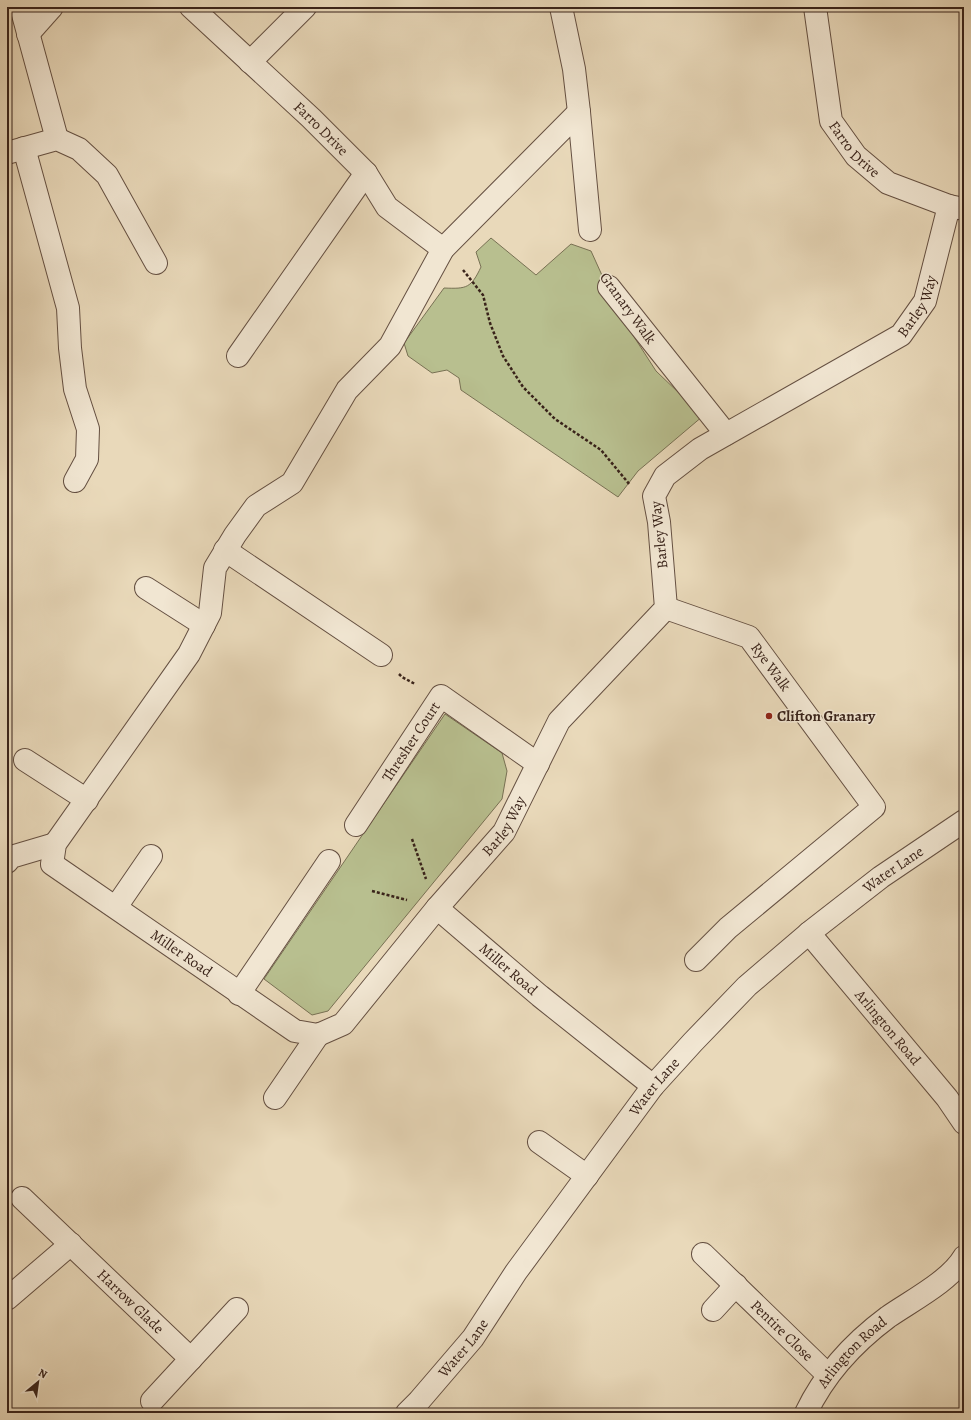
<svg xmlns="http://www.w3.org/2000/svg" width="971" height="1420" font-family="Alegreya,serif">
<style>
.green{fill:#b8bf8f;stroke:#787154}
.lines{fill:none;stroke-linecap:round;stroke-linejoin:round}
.minor-casing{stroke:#655042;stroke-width:24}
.path{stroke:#39231a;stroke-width:2.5;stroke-dasharray:3 2;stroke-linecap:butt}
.minor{stroke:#f1e6d2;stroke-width:22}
.poi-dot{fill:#8f2418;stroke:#f1e6d2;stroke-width:1.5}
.labels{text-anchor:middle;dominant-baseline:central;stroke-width:3;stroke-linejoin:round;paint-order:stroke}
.street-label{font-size:15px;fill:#39231a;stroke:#f1e6d2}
.poi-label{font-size:15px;font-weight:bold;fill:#39231a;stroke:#f1e6d2;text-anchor:start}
</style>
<rect width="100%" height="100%" fill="#e9d9ba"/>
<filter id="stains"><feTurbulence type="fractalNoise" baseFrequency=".005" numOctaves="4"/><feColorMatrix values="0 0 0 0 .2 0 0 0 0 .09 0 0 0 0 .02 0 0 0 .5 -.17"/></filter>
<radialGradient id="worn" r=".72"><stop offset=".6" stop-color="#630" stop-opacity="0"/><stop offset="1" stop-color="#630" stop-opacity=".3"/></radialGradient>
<g class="green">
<path d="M 491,238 L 536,275 L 571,244 L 591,251 L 620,315 L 656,371 L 703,416 L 638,471 L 618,497 L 461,390 L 459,378 L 447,370 L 432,373 L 408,356 L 404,343 L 444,288 C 467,289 471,288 481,267 L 476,252 Z"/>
<path d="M 445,714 L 502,753 L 507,771 L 502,799 L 328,1011 L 312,1015 L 264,979 Z"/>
</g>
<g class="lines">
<defs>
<g id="minor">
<path d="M 21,7 L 57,139"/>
<path id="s1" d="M 191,7 L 311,118 L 366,173 L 387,207 L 443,249"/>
<path d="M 561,7 L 574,69 L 579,112"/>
<path id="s2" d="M 815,7 L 831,121 L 856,156 L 888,183 L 949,206 L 964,209"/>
<path d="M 28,34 L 52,7"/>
<path d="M 250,62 L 305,7"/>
<path d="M 24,148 L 68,308 L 70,348 L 75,389 L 88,429 L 87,459 L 75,481"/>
<path d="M 7,153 L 57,139 L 79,149 L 107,175 L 156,263"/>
<path id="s3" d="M 590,230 L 579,112 L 443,249 L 390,346 L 347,390 L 292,483 L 256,506 L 235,535 L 215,568 L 210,613 L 189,654 L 55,844 L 52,864 L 295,1031 L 318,1035 L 343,1024 L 437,908 L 504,832 L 559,721 L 666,608 L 659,522 L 654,496 L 665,476 L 700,449 L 901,335 L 925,301 L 949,206"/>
<path d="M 609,287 L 726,434"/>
<path d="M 238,356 L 366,173"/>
<path d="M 225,550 L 381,655"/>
<path d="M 146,588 L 204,625"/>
<path id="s4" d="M 666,608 L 749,637 L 874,807 L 728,928 L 696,960"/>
<path d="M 25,760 L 87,800"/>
<path id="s5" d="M 356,825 L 441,696 L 538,764"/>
<path d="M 7,862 L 11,857 L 55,844"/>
<path d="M 116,907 L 151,856"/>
<path id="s6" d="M 437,908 L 540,996 L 653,1086"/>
<path id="s7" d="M 809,933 L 947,1098 L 964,1123"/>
<path d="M 239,994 L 329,861"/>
<path d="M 275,1098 L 318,1035"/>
<path d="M 539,1142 L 587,1176"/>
<path id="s8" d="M 22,1198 L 191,1359"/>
<path id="s9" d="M 703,1254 L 828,1375"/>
<path d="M 7,1299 L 71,1244"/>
<path d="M 713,1310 L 736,1285"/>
<path d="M 152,1401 L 237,1309"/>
<path id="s10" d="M 407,1413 L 419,1401 L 473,1338 L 516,1272 L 653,1086 L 693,1042 L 747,986 L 809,933 L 881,877 L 964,821"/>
<path id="s11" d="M 806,1413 C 825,1373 853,1343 888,1317 C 911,1301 950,1281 964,1257"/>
</g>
</defs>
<use href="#minor" class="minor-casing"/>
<g class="path">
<path d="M 463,270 L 483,295 L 490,323 L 503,356 L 523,387 L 555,419 L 601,450 L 630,485"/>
<path d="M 399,674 L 402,677 L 415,684"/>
<path d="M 412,839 L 426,879"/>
<path d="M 372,891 L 407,900"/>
</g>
<use href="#minor" class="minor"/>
</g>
<circle class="poi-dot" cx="769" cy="716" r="4"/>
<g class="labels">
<g class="street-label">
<text stroke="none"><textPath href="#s1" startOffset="178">Farro Drive</textPath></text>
<text stroke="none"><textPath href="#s2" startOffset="152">Farro Drive</textPath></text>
<text stroke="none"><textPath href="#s3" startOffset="2373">Barley Way</textPath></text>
<text transform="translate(628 308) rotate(54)">Granary Walk</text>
<text transform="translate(659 535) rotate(-96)">Barley Way</text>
<text stroke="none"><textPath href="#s4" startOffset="125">Rye Walk</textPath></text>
<text stroke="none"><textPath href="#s5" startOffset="100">Thresher Court</textPath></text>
<text stroke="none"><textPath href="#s3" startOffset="1654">Barley Way</textPath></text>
<text stroke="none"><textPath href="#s10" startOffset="734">Water Lane</textPath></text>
<text stroke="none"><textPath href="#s3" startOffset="1210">Miller Road</textPath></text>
<text stroke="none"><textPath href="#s6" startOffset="94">Miller Road</textPath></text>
<text stroke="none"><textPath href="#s7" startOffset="123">Arlington Road</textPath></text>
<text stroke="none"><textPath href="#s10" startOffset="410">Water Lane</textPath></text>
<text stroke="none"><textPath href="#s8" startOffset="150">Harrow Glade</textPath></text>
<text stroke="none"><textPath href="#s9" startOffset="110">Pentire Close</textPath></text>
<text stroke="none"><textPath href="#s10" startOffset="86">Water Lane</textPath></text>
<text stroke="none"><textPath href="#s11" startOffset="77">Arlington Road</textPath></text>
</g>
<g class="poi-label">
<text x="777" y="716">Clifton Granary</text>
</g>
</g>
<rect width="971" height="1420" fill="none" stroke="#e9d9ba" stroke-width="24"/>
<rect x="8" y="8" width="955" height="1404" fill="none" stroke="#39231a" stroke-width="2"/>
<rect x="12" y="12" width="947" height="1396" fill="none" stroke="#39231a"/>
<g transform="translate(38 1382) rotate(29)" stroke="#f1e6d2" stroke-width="3" paint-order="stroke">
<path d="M0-3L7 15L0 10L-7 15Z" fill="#39231a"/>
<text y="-6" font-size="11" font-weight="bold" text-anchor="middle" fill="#39231a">N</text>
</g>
<rect width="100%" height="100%" filter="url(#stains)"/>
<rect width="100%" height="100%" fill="url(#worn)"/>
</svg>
